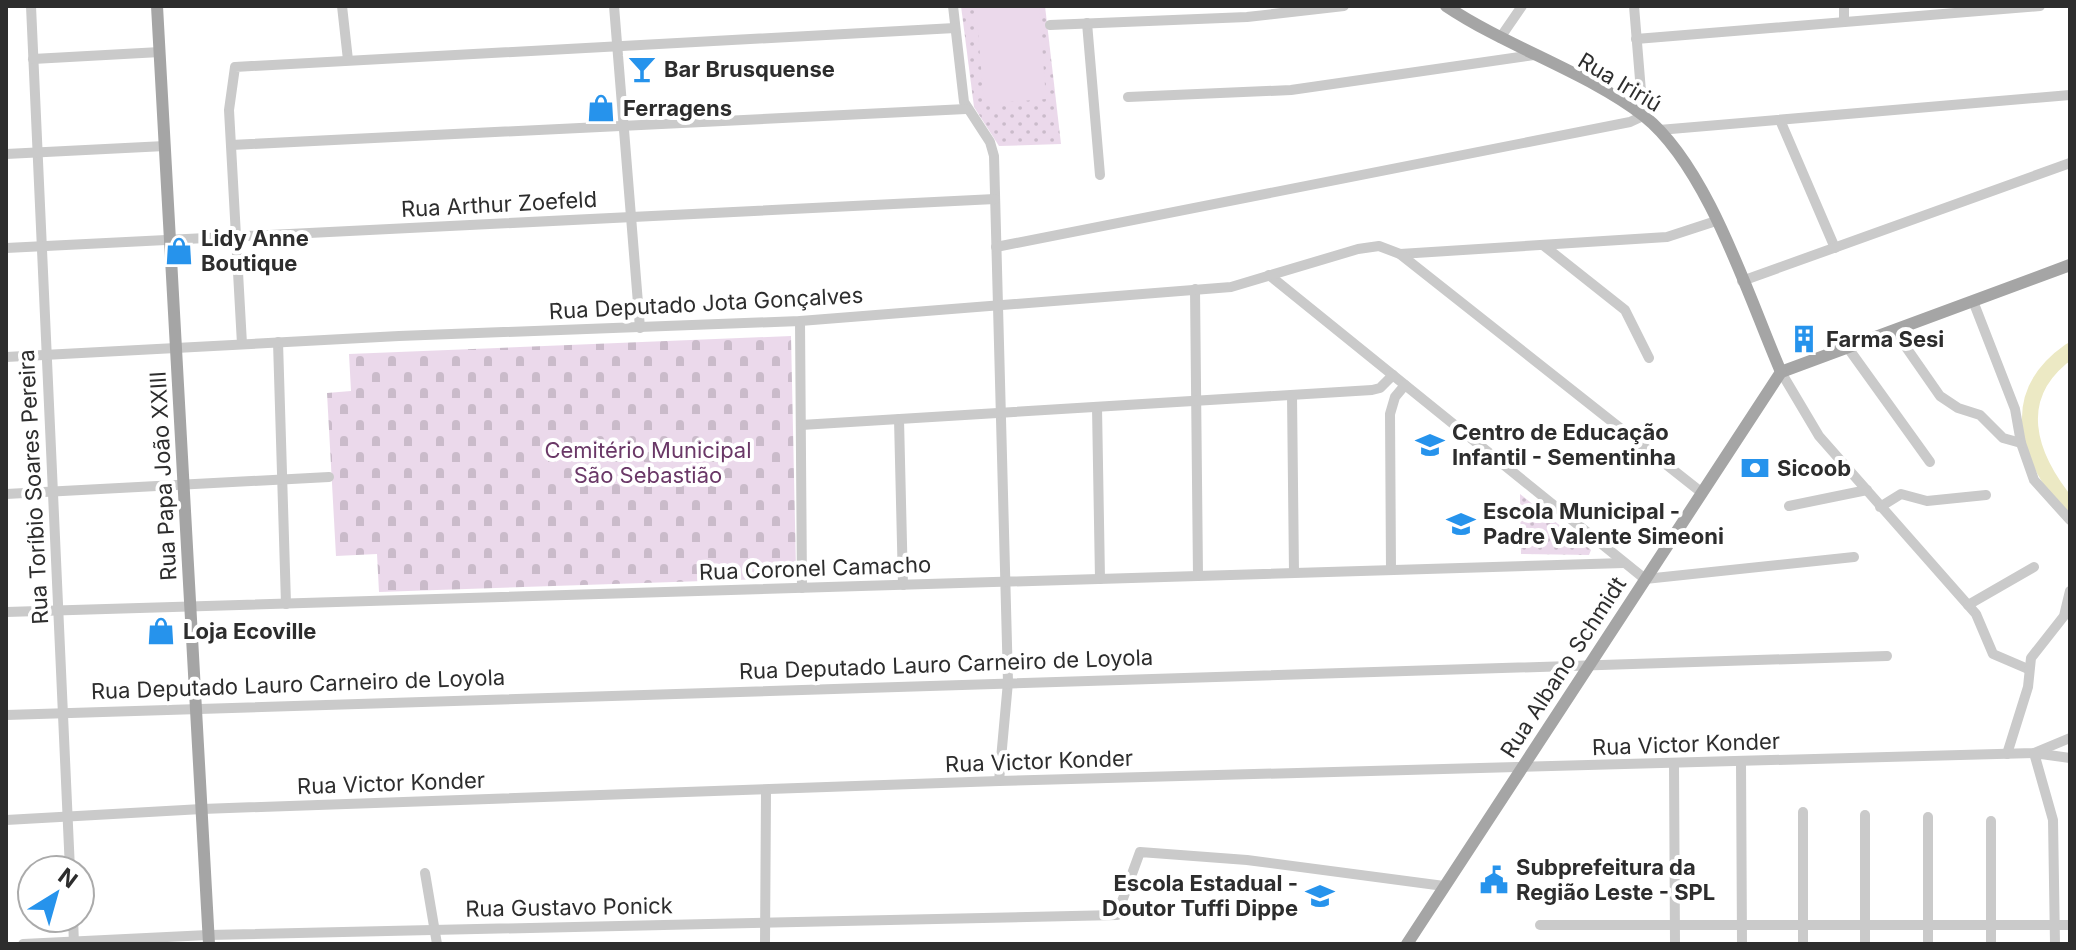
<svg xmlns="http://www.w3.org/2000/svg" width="2076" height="950" font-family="Inter,sans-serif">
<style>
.cemetery{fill:url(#cemetery-stones)}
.park{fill:url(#park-dots)}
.garden{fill:#ebd9eb}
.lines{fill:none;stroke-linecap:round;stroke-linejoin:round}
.river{stroke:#ece9c4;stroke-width:16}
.minor{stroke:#cacaca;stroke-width:10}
.major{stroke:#a5a5a5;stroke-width:12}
.labels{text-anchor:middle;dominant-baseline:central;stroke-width:8;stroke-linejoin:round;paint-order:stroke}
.poi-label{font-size:22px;font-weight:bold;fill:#2d2d2d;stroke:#fff;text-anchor:start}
.street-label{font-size:22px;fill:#2d2d2d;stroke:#fff}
.park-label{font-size:22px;fill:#6a3867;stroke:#fff}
</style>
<defs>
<pattern id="cemetery-stones" width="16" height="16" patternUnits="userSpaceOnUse" patternTransform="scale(2)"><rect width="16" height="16" fill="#ebd9eb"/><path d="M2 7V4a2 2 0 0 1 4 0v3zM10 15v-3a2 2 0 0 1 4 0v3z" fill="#cabbca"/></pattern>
<pattern id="park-dots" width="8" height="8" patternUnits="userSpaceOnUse" patternTransform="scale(2)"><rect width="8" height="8" fill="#ebd9eb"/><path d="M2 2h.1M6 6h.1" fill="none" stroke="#cabbca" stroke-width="1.8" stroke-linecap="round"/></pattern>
</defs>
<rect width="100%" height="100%" fill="#fff"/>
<path class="cemetery" d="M 791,336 L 796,570 L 791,578 L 379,592 L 377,554 L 336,556 L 327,393 L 351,391 L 349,354 Z"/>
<g class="park">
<path d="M 961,6 L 1045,6 L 1061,144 L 999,146 L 974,107 Z"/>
<path d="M 1520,494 L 1591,550 L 1589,555 L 1521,554 Z"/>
</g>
<path class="garden" d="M 976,6 L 1039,6 L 1046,99 L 984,104 Z"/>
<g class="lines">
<path class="river" d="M 2070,351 C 2007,395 2027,456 2070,507"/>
<g class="minor">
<path d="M 31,6 L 70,870"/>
<path d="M 342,6 L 348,60"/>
<path d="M 614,6 L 640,328"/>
<path d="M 953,6 L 964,102 L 990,142 L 994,156 L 1008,682 L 999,781"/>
<path d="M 1844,6 L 1844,22"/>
<path d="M 1087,23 L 1100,175"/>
<path d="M 1050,25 L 1247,17 L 1344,6"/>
<path d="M 1500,38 L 1522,6"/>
<path d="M 1636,39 L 2040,6"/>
<path d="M 33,59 L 160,52"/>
<path d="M 1128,97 L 1291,90 L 1534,55"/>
<path d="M 1780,120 L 1835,248"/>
<path d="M 1659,130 L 2070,95"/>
<path d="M 231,145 L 966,109"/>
<path d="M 6,154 L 165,146"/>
<path d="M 1543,245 L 1625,310 L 1649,358"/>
<path d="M 996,247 L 1630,122 L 1643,116 L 1634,6"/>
<path d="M 6,248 L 995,199"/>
<path d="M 1400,254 L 1667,237 L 1716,221"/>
<path d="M 1269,275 L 1645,579 L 1854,557"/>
<path d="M 1742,281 L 2070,163"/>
<path d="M 1195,289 L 1198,576"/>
<path d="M 1973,301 L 2015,409 L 2021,443 L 2034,480 L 2070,520"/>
<path d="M 800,321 L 802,588"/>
<path d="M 1894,330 L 1940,396 L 1958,408 L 1980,415 L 2003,438 L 2021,443"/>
<path d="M 278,342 L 286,604"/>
<path d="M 242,344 L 229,110 L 235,67 L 955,28"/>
<path d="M 1848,348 L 1930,462"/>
<path d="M 6,357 L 399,336 L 800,321 L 1231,287 L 1358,249 L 1379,246 L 1400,254 L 1701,492"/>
<path d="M 1781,372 L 1819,436 L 1976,614 L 1993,654 L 2028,669"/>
<path d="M 1292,395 L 1294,573"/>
<path d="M 1097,407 L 1100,579"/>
<path d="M 899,419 L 903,585"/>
<path d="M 801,425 L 1372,390 L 1380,388 L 1393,375"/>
<path d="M 6,494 L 329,477"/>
<path d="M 1789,506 L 1867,490"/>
<path d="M 1880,507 L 1901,494 L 1927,501 L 1986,495"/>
<path d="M 1391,570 L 1390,414 L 1395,397 L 1405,385"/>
<path d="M 1968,605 L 2034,567"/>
<path d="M 6,612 L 1624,563"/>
<path d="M 6,715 L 1887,656"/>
<path d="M 2007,754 L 2028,687 L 2031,658 L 2064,616 L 2070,591"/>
<path d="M 1741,762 L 1742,944"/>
<path d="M 1674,764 L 1675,944"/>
<path d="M 1803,812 L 1803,944"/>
<path d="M 1928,817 L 1928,944"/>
<path d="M 6,820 L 202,809 L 999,781 L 2034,753 L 2070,738"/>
<path d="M 1991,821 L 1991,944"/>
<path d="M 425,873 L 437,944"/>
<path d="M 73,918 L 74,944"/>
<path d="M 1540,925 L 2070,925"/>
<path d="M 23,944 L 208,935 L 1117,915 L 1140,852 L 1247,860 L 1444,886"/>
<path d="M 765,944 L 766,792"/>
<path d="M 1865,944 L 1865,815"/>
<path d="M 2055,944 L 2053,820 L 2034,753 L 2070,758"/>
</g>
<g class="major">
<path d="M 157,6 L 209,944"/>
<path d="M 1446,6 C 1507,47 1589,73 1644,116 C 1708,167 1748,296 1781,372"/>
<path d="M 1781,372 L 2070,265"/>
<path d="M 1407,944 L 1781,372"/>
</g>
</g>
<defs>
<symbol id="bar-bare" viewBox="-9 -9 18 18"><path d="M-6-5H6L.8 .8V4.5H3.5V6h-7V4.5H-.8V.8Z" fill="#2693ec" stroke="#fff" stroke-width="2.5" paint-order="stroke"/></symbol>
<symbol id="shop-bare" viewBox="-9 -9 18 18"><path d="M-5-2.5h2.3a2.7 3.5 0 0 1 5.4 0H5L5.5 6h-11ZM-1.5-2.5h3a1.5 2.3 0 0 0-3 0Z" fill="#2693ec" stroke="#fff" stroke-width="2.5" paint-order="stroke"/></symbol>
<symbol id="building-bare" viewBox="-9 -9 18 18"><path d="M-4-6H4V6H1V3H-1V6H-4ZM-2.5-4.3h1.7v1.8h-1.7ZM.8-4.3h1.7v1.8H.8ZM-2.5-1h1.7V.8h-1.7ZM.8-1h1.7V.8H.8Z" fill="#2693ec" stroke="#fff" stroke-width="2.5" paint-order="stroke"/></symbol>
<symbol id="school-bare" viewBox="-9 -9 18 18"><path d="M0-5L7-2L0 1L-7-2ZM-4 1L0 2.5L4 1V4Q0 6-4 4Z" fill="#2693ec" stroke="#fff" stroke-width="2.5" paint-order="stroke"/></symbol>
<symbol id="bank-bare" viewBox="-9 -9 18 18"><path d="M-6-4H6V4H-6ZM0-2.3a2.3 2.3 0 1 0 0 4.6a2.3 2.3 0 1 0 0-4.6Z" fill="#2693ec" stroke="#fff" stroke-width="2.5" paint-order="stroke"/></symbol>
<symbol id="civic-bare" viewBox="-9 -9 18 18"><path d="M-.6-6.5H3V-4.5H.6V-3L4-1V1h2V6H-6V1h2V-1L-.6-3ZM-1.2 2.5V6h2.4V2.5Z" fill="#2693ec" stroke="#fff" stroke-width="2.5" paint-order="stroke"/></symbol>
</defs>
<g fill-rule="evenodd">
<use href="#bar-bare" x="622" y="49" width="40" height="40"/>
<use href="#shop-bare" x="581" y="88" width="40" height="40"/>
<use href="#shop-bare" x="159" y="231" width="40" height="40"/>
<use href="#building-bare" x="1784" y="319" width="40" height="40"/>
<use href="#school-bare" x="1410" y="425" width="40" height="40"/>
<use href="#bank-bare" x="1735" y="448" width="40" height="40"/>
<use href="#school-bare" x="1441" y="504" width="40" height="40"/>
<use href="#shop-bare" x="141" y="611" width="40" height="40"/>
<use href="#civic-bare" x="1474" y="860" width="40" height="40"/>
<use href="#school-bare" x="1300" y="876" width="40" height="40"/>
</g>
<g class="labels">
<g class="poi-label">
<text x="664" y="69">Bar Brusquense</text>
<text x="623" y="108">Ferragens</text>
<text x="201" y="238">Lidy Anne<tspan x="201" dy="25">Boutique</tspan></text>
<text x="1826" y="339">Farma Sesi</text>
<text x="1452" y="432">Centro de Educação<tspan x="1452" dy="25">Infantil - Sementinha</tspan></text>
<text x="1777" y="468">Sicoob</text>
<text x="1483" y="511">Escola Municipal -<tspan x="1483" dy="25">Padre Valente Simeoni</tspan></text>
<text x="183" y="631">Loja Ecoville</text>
<text x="1516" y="867">Subprefeitura da<tspan x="1516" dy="25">Região Leste - SPL</tspan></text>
<text x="1298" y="883" text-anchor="end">Escola Estadual -<tspan x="1298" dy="25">Doutor Tuffi Dippe</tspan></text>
</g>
<g class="street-label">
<text transform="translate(1620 82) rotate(31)">Rua Iririú</text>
<text transform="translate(499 204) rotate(-3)">Rua Arthur Zoefeld</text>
<text transform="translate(706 303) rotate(-3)">Rua Deputado Jota Gonçalves</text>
<text transform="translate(163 476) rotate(-93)">Rua Papa João XXIII</text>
<text transform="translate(33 487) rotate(-93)">Rua Toríbio Soares Pereira</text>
<text transform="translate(815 568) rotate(-2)">Rua Coronel Camacho</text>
<text transform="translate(946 664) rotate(-2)">Rua Deputado Lauro Carneiro de Loyola</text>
<text transform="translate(1563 667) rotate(-57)">Rua Albano Schmidt</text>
<text transform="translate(298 684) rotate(-2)">Rua Deputado Lauro Carneiro de Loyola</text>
<text transform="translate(1686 744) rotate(-2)">Rua Victor Konder</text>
<text transform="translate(1039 761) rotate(-2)">Rua Victor Konder</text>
<text transform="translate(391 783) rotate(-2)">Rua Victor Konder</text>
<text transform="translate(569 907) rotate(-1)">Rua Gustavo Ponick</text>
</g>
<g class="park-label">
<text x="648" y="450">Cemitério Municipal<tspan x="648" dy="25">São Sebastião</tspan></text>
</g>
</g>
<rect width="2076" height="950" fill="none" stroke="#2d2d2d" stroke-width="16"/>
<g transform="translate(56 894) rotate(37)"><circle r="38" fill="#ffffff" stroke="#ababab" stroke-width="2"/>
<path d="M0-6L14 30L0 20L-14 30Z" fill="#2693ec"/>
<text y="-12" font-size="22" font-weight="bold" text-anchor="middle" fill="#2d2d2d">N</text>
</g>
</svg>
